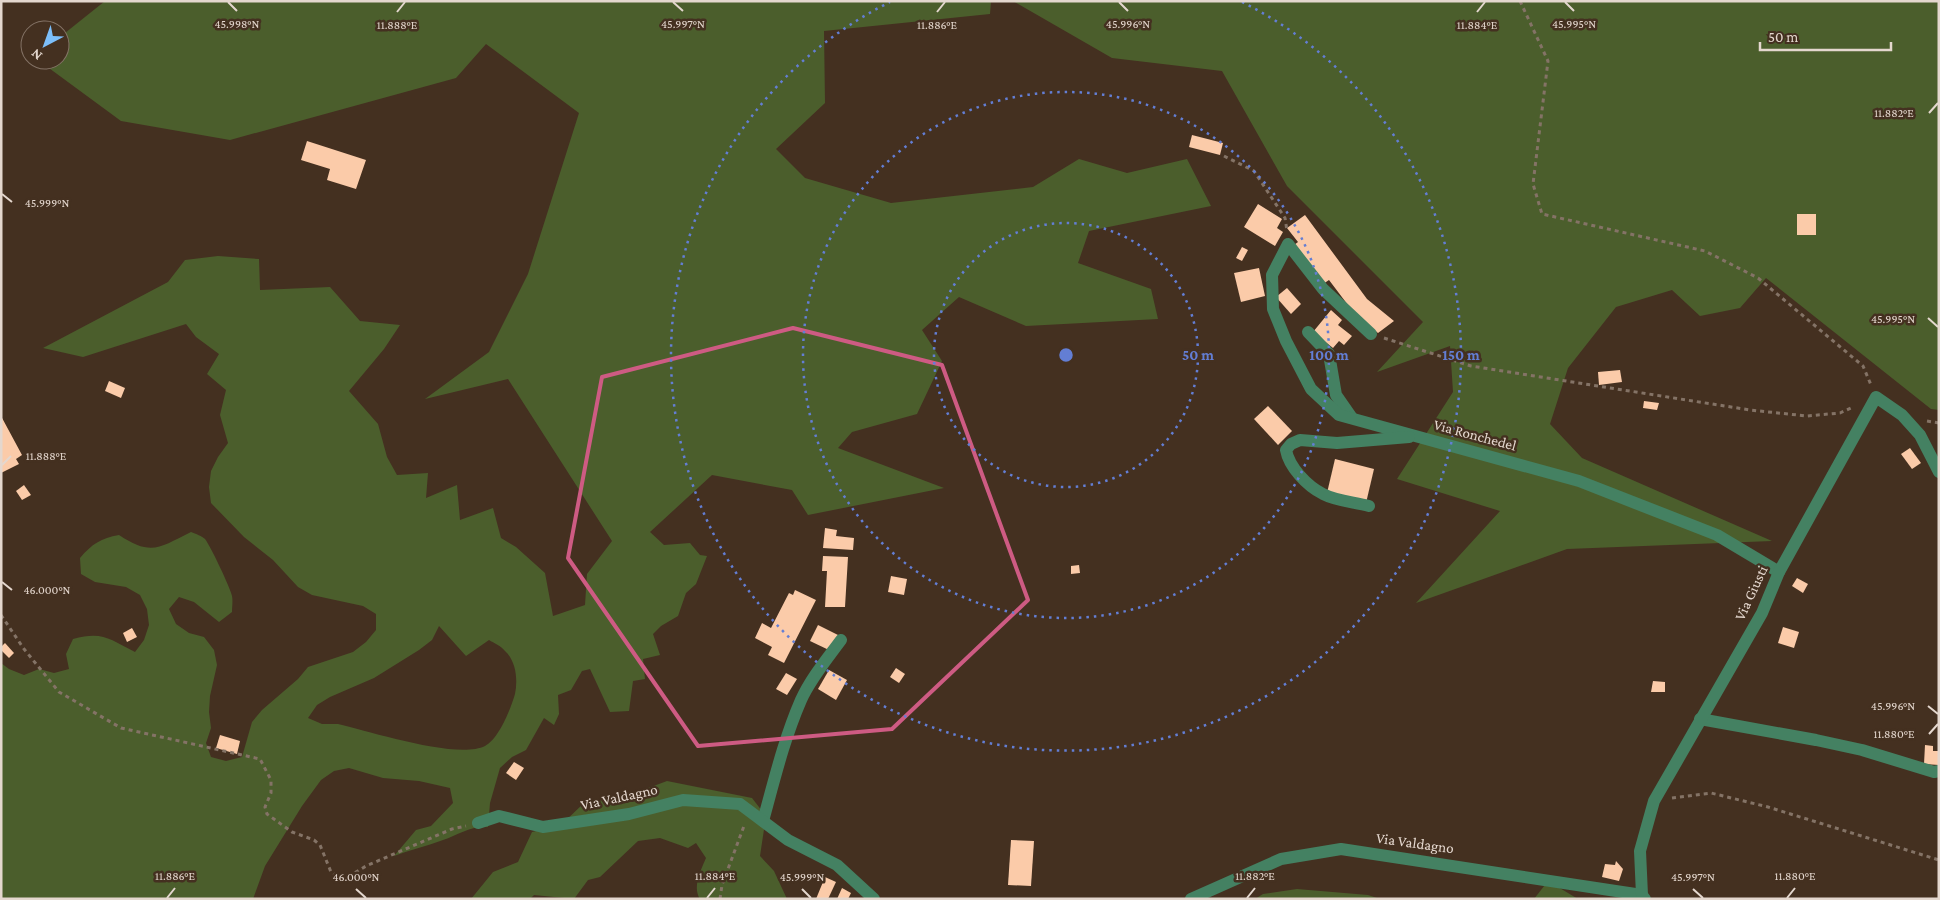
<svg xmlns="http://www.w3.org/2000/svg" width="1940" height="900" font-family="'Crimson Pro',serif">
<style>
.green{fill:#4b5e2c;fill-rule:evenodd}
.building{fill:#fbcba9}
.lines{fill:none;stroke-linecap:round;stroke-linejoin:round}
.path{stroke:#847366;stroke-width:3;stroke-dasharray:4 4;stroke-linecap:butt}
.minor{stroke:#448162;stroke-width:12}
.marked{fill:none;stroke:#ce5b83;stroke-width:4;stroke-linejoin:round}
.ticks{fill:none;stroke:#e4d7ce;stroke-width:2}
.ring{fill:none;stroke:#637ed4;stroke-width:2.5;stroke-dasharray:2.5 5}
.labels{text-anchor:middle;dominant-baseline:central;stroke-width:5;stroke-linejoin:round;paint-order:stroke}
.street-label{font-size:15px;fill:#e4d7ce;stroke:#443020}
.ticks-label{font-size:12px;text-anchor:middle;fill:#e4d7ce;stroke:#443020;stroke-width:5;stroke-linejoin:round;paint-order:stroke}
.centre{fill:#637ed4;stroke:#443020;stroke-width:2.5}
.ring-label{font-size:15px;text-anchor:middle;font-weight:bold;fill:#637ed4;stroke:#443020;stroke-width:5;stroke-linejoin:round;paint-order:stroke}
</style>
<rect width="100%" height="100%" fill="#443020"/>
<g class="green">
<path d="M 105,1 L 991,1 L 990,14 L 824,31 L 825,103 L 776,149 L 805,178 L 891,203 L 1033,187 L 1079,159 L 1127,173 L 1187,159 L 1211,206 L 1089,231 L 1078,263 L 1151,289 L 1158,319 L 1026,326 L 959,297 L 922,330 L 942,361 L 917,414 L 852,432 L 838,448 L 944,488 L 808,515 L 792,490 L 712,475 L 650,532 L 664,545 L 690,543 L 700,555 L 707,556 L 696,584 L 686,593 L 678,616 L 661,626 L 653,634 L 660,655 L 643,659 L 645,679 L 633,681 L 629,711 L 610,712 L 590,669 L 582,671 L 571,690 L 558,695 L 559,714 L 554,725 L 544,718 L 526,750 L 512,757 L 500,768 L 490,803 L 488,827 C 472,825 458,835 443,840 C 427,846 410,850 394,856 L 416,830 L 431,826 L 453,803 L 450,788 L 419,781 L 383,778 L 349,768 L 334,771 L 321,780 L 302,806 L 265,866 L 253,899 L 1,899 L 1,663 L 9,669 L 24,675 L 39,669 L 54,673 L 69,669 L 66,654 L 73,639 C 103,631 109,639 135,652 L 144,640 L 149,625 L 147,609 L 140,595 L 126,587 L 95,582 L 81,574 L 80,558 C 92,544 101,538 119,535 C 152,557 160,547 191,532 C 196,534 202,536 205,539 C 210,545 231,589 232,596 C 233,601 232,607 232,612 L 219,622 L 194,602 L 179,597 L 169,609 L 176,624 L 189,633 L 204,637 L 214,650 L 217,665 L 210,696 L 209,712 L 211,728 L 206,743 L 211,757 L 226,761 L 242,757 L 252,722 L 262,710 L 298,679 L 308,667 L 353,652 L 366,642 L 376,630 L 376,614 L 363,606 L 312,595 L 298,587 L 273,560 L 244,537 L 211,503 L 209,487 L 211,471 L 218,457 L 228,443 L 220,415 L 226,390 L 207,374 L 219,354 L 196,337 L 186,324 L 83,357 L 43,348 L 168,282 L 185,260 L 218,256 L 259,259 L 260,290 L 330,287 L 360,321 L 400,325 L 384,349 L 349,391 L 378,424 L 387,457 L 397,475 L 428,473 L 426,498 L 457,485 L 460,520 L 493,508 L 501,538 L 516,547 L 545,573 L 553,616 L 585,605 L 587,574 L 612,541 L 508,379 L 425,399 L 489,352 L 528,274 L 579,113 L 486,44 L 456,78 L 230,140 L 121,121 L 38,60 L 60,60 L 60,37 ZM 439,626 L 466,656 L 489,640 C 494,643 501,646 505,651 C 516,661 518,679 515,694 C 511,708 499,739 485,746 C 457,760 369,731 338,724 L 322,724 L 308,718 L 317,705 L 330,697 L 374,678 L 419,650 L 432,640 Z"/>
<path d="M 1013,1 L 1939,1 L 1939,410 L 1931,409 L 1766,278 L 1740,308 L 1700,316 L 1672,290 L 1616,307 L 1568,368 L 1550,424 L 1582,458 L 1772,541 L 1567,549 L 1416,603 L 1500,511 L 1397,479 L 1453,392 L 1450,346 L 1377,372 L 1423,322 L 1287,186 L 1222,71 L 1112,58 Z"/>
<path d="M 667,781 L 752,798 L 766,816 L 760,856 L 774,871 L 787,899 L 700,899 C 692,887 701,870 706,858 L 696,843 L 688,848 L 660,838 L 638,841 L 600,877 L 588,880 L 574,899 L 534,895 L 530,899 L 471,899 L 493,872 L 518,862 L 532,832 L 561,825 L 584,803 L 624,797 Z"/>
<path d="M 1548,881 L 1578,899 L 1534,899 Z"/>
<path d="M 1297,889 L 1368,895 L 1380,899 L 1255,899 L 1263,894 Z"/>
</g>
<g class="building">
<path d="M 1192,135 L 1223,143 L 1220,155 L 1189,147 Z"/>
<path d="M 307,141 L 366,160 L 356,189 L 327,180 L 330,169 L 301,160 Z"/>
<path d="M 1258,204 L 1282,219 L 1277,228 L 1283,232 L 1275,246 L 1244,227 Z"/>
<rect x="1797" y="214" width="19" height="21"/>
<path d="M 1305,215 L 1367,299 L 1394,321 L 1378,333 L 1357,317 L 1329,280 L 1323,284 L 1294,245 L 1298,242 L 1287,228 Z"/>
<path d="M 1242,247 L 1248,250 L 1242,261 L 1236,258 Z"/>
<path d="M 1259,268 L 1265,296 L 1241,302 L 1234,273 Z"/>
<path d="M 1287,288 L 1301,304 L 1291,314 L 1276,297 Z"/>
<path d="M 1331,310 L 1342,320 L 1338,325 L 1352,336 L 1344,345 L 1339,341 L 1333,348 L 1313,332 Z"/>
<path d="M 1620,370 L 1622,382 L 1599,385 L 1598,372 Z"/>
<path d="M 109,381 L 125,388 L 121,398 L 105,391 Z"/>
<path d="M 1644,401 L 1659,403 L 1657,410 L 1643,408 Z"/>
<path d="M 1268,406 L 1292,431 L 1278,445 L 1254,419 Z"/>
<path d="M 1,416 L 22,455 L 16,459 L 19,464 L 1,473 Z"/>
<path d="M 1910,448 L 1921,463 L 1912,469 L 1901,454 Z"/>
<path d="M 1335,459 L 1374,469 L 1366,503 L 1327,493 Z"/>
<path d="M 24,485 L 31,495 L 22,500 L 16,491 Z"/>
<path d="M 825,528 L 837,530 L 836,536 L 854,538 L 853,550 L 823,548 Z"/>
<path d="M 823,556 L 848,557 L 845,607 L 825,607 L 827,571 L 822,571 Z"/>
<path d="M 1079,565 L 1080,573 L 1071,574 L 1071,566 Z"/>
<path d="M 891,576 L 907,579 L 904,595 L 888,592 Z"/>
<path d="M 1797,578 L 1808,584 L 1803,593 L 1792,586 Z"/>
<path d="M 795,590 L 816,600 L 784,663 L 768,655 L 772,647 L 755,638 L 762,623 L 771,628 L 789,593 L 793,595 Z"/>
<path d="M 818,625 L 838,635 L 831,651 L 810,641 Z"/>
<path d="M 1783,627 L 1799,632 L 1794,648 L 1778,643 Z"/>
<path d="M 132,628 L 137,637 L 127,642 L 123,633 Z"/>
<path d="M 5,643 L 14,653 L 9,658 L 1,650 L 1,647 Z"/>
<path d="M 896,668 L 905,674 L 899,683 L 890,677 Z"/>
<path d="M 829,670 L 847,680 L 836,700 L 818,689 Z"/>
<path d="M 786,673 L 797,679 L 787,695 L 776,689 Z"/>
<path d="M 1653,681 L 1665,682 L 1665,692 L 1651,692 Z"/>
<path d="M 220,735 L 240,741 L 237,754 L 216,748 Z"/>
<path d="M 1925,745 L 1933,746 L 1933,751 L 1939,751 L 1939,765 L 1924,764 Z"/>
<path d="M 514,762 L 524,768 L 516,780 L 506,773 Z"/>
<path d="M 1011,840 L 1034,841 L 1031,886 L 1008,885 Z"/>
<path d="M 1616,861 L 1623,869 L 1619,881 L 1602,877 L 1605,864 L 1615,865 Z"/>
<path d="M 825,877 L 836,882 L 828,899 L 816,899 Z"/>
<path d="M 842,888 L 851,893 L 848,899 L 837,899 Z"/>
</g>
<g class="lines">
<g class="path">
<path d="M 1520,1 L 1548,61 L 1533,184 L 1542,214 L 1705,251 L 1758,278 L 1863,366 L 1871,385"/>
<path d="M 1224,156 L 1254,171 L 1285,218 L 1287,231"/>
<path d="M 1384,338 L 1471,366 L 1750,410 L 1807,416 L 1840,413 L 1853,407"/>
<path d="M 1927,421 L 1939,423"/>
<path d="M 1,615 L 24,649 L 59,692 L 121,728 L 260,759 L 271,780 L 271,793 L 265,807 L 267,814 L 292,832 L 314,840 L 320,845 L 331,872 L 338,877 L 348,877 L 366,866 L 452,829 L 466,826"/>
<path d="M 1672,798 L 1711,793 L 1768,807 L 1939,860"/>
<path d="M 720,899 L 722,885 L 744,826"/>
</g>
<g class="minor">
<path d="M 1308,332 L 1329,354 L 1336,395 L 1352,418"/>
<path d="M 1371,334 L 1323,289 L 1288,244 L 1272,275 L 1273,309 L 1286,341 L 1311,389 L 1339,415 L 1579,481 L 1717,535 L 1779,572"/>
<path d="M 1369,506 C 1354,502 1336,501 1323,494 C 1307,486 1289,467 1286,450 L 1291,444 L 1300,440 L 1337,443 L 1409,437"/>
<path d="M 1700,719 L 1816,740 L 1862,750 L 1934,772 L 1939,771"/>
<path d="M 763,821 C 774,781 784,739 801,700 C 811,678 827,659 841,640"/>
<path d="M 478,823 L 499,816 L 543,827 L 629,814 L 683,800 L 740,804 L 788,840 L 837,865 L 874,899"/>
<path d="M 1191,899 L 1281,859 L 1341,849 L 1642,895"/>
<path d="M 1645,899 L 1642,895 L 1640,851 L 1654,801 L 1762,613 L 1779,572 L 1876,397 L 1902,415 L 1920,435 L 1939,472"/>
</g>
</g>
<path class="marked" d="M 793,328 L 942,365 L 1028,600 L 892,729 L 698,746 L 568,558 L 602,377 Z"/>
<path class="ticks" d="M 228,2 L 237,11M 673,2 L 683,11M 1119,2 L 1128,11M 1565,2 L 1574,11M 397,12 L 405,2M 937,12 L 945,2M 1477,12 L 1485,2M 1929,113 L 1938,103M 2,194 L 12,202M 1928,318 L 1938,327M 2,465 L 11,456M 2,582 L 12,590M 1928,706 L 1938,714M 1929,734 L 1938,724M 356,889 L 366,898M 802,889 L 811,898M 1693,889 L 1703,898M 167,898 L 175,888M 707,898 L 715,888M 1247,898 L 1255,888M 1787,898 L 1795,888"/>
<g class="ring">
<circle cx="1066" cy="355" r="132"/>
<circle cx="1066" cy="355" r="263"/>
<path d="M1242 2A395 395 0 1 1 890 2"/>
</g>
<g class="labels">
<g class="street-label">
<text transform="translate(1475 435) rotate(15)">Via Ronchedel</text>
<text transform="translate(1751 593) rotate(-65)">Via Giusti</text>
<text transform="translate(619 797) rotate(-12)">Via Valdagno</text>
<text transform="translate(1415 843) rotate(8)">Via Valdagno</text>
</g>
</g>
<g class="ticks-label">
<text x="1574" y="28">45.995°N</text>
<text x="237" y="28">45.998°N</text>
<text x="683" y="28">45.997°N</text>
<text x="1128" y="28">45.996°N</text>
<text x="397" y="29">11.888°E</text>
<text x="937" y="29">11.886°E</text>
<text x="1477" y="29">11.884°E</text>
<text x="1894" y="117">11.882°E</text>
<text x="47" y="207">45.999°N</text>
<text x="1893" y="323">45.995°N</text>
<text x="46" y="460">11.888°E</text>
<text x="47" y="594">46.000°N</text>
<text x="1893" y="710">45.996°N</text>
<text x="1894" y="738">11.880°E</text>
<text x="175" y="880">11.886°E</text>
<text x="715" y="880">11.884°E</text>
<text x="1255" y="880">11.882°E</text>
<text x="1795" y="880">11.880°E</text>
<text x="356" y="881">46.000°N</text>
<text x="802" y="881">45.999°N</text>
<text x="1693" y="881">45.997°N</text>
</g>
<circle cx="1066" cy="355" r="8" class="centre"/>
<g class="ring-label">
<text x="1198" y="360">50 m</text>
<text x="1329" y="360">100 m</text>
<text x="1461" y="360">150 m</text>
</g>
<rect width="1940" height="900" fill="none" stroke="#e4d7ce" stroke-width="5"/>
<g transform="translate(45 45) rotate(221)"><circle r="24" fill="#443020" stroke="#847366"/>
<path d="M0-4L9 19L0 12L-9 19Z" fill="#7cbef9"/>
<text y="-8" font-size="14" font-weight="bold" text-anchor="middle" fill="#e4d7ce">N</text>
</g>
<path d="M1760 42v8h131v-8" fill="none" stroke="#e4d7ce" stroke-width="2.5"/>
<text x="1768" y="42" font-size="15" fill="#e4d7ce" stroke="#443020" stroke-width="4" paint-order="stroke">50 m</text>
</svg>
